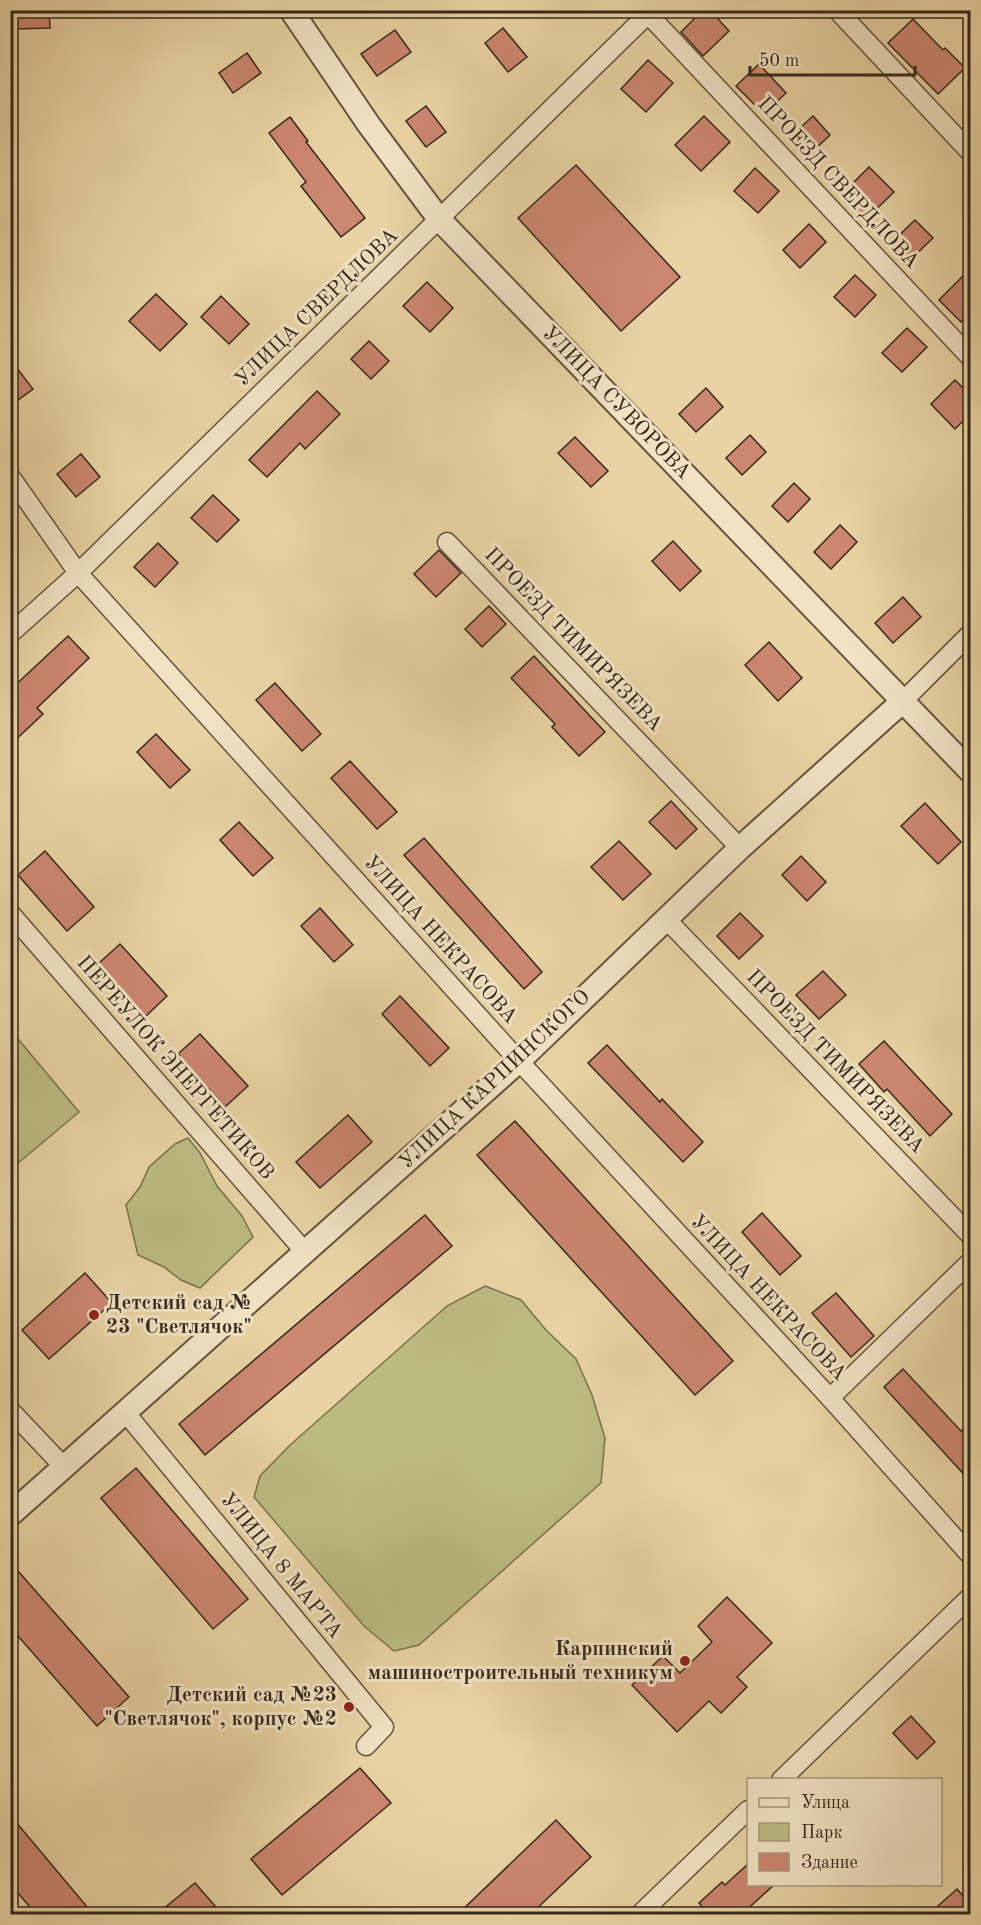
<svg xmlns="http://www.w3.org/2000/svg" width="981" height="1925" font-family="'Old Standard TT',serif">
<style>
.green{fill:#bcbb82;stroke:#78724f;stroke-width:1.5}
.building{fill:#cc8771;stroke:#35291c;stroke-width:1.5}
.lines{fill:none;stroke-linecap:round;stroke-linejoin:round}
.minor-casing{stroke:#62543e;stroke-width:21}
.tertiary-casing{stroke:#62543e;stroke-width:26}
.minor{stroke:#f1e2c4;stroke-width:18}
.tertiary{stroke:#f1e2c4;stroke-width:22}
.poi-dot{fill:#8f2418;stroke:#f1e2c4;stroke-width:2}
.labels{text-anchor:middle;dominant-baseline:central;stroke-width:6;stroke-linejoin:round;paint-order:stroke}
.street-label{font-size:21px;fill:#35291c;stroke:#f1e2c4}
.poi-label{font-size:21px;font-weight:bold;fill:#35291c;stroke:#f1e2c4;text-anchor:end}
</style>
<rect width="100%" height="100%" fill="#e9d3a4"/>
<filter id="stains"><feTurbulence type="fractalNoise" baseFrequency=".00333" numOctaves="4"/><feColorMatrix values="0 0 0 0 .2 0 0 0 0 .09 0 0 0 0 .02 0 0 0 .5 -.17"/></filter>
<radialGradient id="worn" r=".72"><stop offset=".6" stop-color="#630" stop-opacity="0"/><stop offset="1" stop-color="#630" stop-opacity=".3"/></radialGradient>
<g class="green">
<path d="M 13,1033 L 79,1112 L 11,1169 L 10,1034 Z"/>
<path d="M 188,1138 L 200,1153 L 217,1186 L 242,1216 L 253,1237 L 200,1288 L 181,1280 L 164,1267 L 138,1255 L 126,1205 L 140,1187 L 149,1167 L 175,1144 Z"/>
<path d="M 485,1286 L 521,1300 L 546,1330 L 576,1359 L 592,1395 L 605,1438 L 601,1483 L 419,1645 L 394,1651 L 364,1626 L 254,1497 L 260,1476 L 289,1446 L 447,1306 Z"/>
</g>
<g class="building">
<path d="M 13,10 L 49,10 L 50,28 L 13,29 Z"/>
<path d="M 703,10 L 710,10 L 729,31 L 703,56 L 681,32 Z"/>
<path d="M 913,19 L 943,50 L 945,48 L 965,68 L 938,94 L 888,43 Z"/>
<path d="M 503,28 L 527,57 L 508,72 L 485,43 Z"/>
<path d="M 395,30 L 411,52 L 377,76 L 361,54 Z"/>
<path d="M 247,53 L 261,73 L 233,93 L 219,73 Z"/>
<path d="M 648,60 L 673,83 L 646,112 L 621,89 Z"/>
<path d="M 759,64 L 786,93 L 764,114 L 736,86 Z"/>
<path d="M 426,106 L 446,132 L 426,147 L 406,121 Z"/>
<path d="M 704,116 L 730,142 L 701,171 L 675,145 Z"/>
<path d="M 813,116 L 830,135 L 806,158 L 788,139 Z"/>
<path d="M 290,117 L 308,141 L 306,142 L 365,218 L 341,237 L 301,186 L 306,182 L 269,133 Z"/>
<path d="M 576,165 L 680,277 L 621,331 L 518,218 Z"/>
<path d="M 869,167 L 894,192 L 866,219 L 841,195 Z"/>
<path d="M 755,168 L 779,191 L 758,213 L 734,191 Z"/>
<path d="M 915,220 L 933,238 L 908,262 L 890,244 Z"/>
<path d="M 809,224 L 826,242 L 800,268 L 783,250 Z"/>
<path d="M 970,269 L 970,313 L 961,322 L 939,300 Z"/>
<path d="M 855,275 L 876,295 L 855,317 L 834,297 Z"/>
<path d="M 427,282 L 453,308 L 430,332 L 403,306 Z"/>
<path d="M 156,294 L 187,324 L 160,351 L 129,321 Z"/>
<path d="M 221,296 L 249,324 L 229,344 L 201,317 Z"/>
<path d="M 907,328 L 927,347 L 902,372 L 882,353 Z"/>
<path d="M 369,341 L 389,361 L 371,379 L 351,359 Z"/>
<path d="M 10,359 L 33,389 L 10,406 Z"/>
<path d="M 955,380 L 970,395 L 970,414 L 955,429 L 931,404 Z"/>
<path d="M 706,388 L 723,407 L 696,432 L 679,414 Z"/>
<path d="M 317,391 L 340,414 L 305,449 L 300,443 L 267,477 L 249,460 Z"/>
<path d="M 750,435 L 766,452 L 742,475 L 726,458 Z"/>
<path d="M 575,437 L 608,471 L 591,487 L 558,453 Z"/>
<path d="M 81,454 L 100,477 L 76,497 L 57,474 Z"/>
<path d="M 794,483 L 810,499 L 788,522 L 772,506 Z"/>
<path d="M 213,495 L 239,520 L 217,542 L 191,518 Z"/>
<path d="M 840,525 L 857,542 L 831,569 L 814,552 Z"/>
<path d="M 673,541 L 701,571 L 680,591 L 652,561 Z"/>
<path d="M 158,543 L 178,563 L 155,587 L 134,567 Z"/>
<path d="M 439,550 L 461,573 L 436,597 L 414,574 Z"/>
<path d="M 903,597 L 921,617 L 893,643 L 875,623 Z"/>
<path d="M 489,606 L 506,624 L 482,647 L 465,629 Z"/>
<path d="M 68,636 L 89,658 L 37,708 L 43,714 L 10,745 L 10,690 Z"/>
<path d="M 769,642 L 802,678 L 778,701 L 745,665 Z"/>
<path d="M 534,656 L 605,732 L 579,756 L 552,727 L 555,724 L 511,678 Z"/>
<path d="M 275,683 L 321,734 L 302,751 L 256,700 Z"/>
<path d="M 156,734 L 190,770 L 170,788 L 137,752 Z"/>
<path d="M 350,761 L 397,812 L 377,829 L 331,778 Z"/>
<path d="M 671,801 L 697,829 L 676,849 L 649,822 Z"/>
<path d="M 925,803 L 961,842 L 938,864 L 901,826 Z"/>
<path d="M 239,822 L 273,858 L 253,876 L 220,840 Z"/>
<path d="M 424,838 L 542,972 L 524,989 L 404,855 Z"/>
<path d="M 619,841 L 651,874 L 623,900 L 591,867 Z"/>
<path d="M 45,851 L 94,907 L 67,931 L 18,875 Z"/>
<path d="M 801,856 L 826,882 L 807,901 L 782,875 Z"/>
<path d="M 320,908 L 353,945 L 334,962 L 301,926 Z"/>
<path d="M 740,913 L 763,936 L 739,959 L 717,936 Z"/>
<path d="M 120,944 L 167,996 L 145,1017 L 98,964 Z"/>
<path d="M 823,971 L 846,995 L 819,1019 L 796,995 Z"/>
<path d="M 400,996 L 449,1048 L 430,1066 L 382,1014 Z"/>
<path d="M 200,1034 L 248,1086 L 225,1107 L 178,1054 Z"/>
<path d="M 884,1041 L 952,1114 L 930,1136 L 887,1089 L 884,1092 L 859,1064 Z"/>
<path d="M 607,1045 L 660,1102 L 662,1099 L 703,1142 L 683,1162 L 588,1063 Z"/>
<path d="M 348,1115 L 372,1142 L 320,1188 L 296,1162 Z"/>
<path d="M 515,1121 L 733,1361 L 695,1395 L 477,1155 Z"/>
<path d="M 762,1213 L 801,1256 L 780,1275 L 742,1232 Z"/>
<path d="M 425,1215 L 452,1246 L 205,1455 L 179,1424 Z"/>
<path d="M 85,1273 L 112,1303 L 49,1359 L 22,1330 Z"/>
<path d="M 836,1293 L 874,1336 L 851,1357 L 812,1313 Z"/>
<path d="M 903,1369 L 961,1431 L 970,1422 L 970,1481 L 884,1387 Z"/>
<path d="M 136,1468 L 248,1599 L 213,1629 L 101,1498 Z"/>
<path d="M 10,1562 L 129,1697 L 97,1726 L 10,1627 Z"/>
<path d="M 727,1597 L 772,1643 L 737,1677 L 747,1687 L 721,1713 L 709,1701 L 677,1732 L 632,1685 L 663,1656 L 680,1673 L 712,1642 L 698,1626 Z"/>
<path d="M 911,1716 L 935,1742 L 917,1759 L 893,1733 Z"/>
<path d="M 360,1768 L 391,1803 L 282,1895 L 251,1859 Z"/>
<path d="M 10,1815 L 93,1914 L 36,1914 L 10,1884 Z"/>
<path d="M 556,1820 L 591,1857 L 531,1914 L 458,1914 Z"/>
<path d="M 748,1864 L 748,1884 L 775,1884 L 742,1914 L 709,1914 L 699,1903 L 722,1882 L 725,1885 Z"/>
<path d="M 195,1883 L 222,1914 L 157,1914 Z"/>
<path d="M 957,1889 L 970,1904 L 970,1914 L 929,1914 Z"/>
</g>
<g class="lines">
<defs>
<g id="minor">
<path d="M 837,10 L 970,152"/>
<path d="M 648,14 L 970,357"/>
<path d="M 10,476 L 78,573 L 519,1061 L 830,1398 L 970,1555"/>
<path d="M 447,542 L 740,848"/>
<path d="M 10,634 L 78,573 L 652,10"/>
<path d="M 903,701 L 970,634"/>
<path d="M 10,913 L 305,1252"/>
<path d="M 667,920 L 970,1235"/>
<path d="M 830,1398 L 970,1262"/>
<path d="M 10,1410 L 64,1467"/>
<path d="M 125,1412 L 384,1727 L 366,1746"/>
<path d="M 781,1780 L 970,1597"/>
<path d="M 640,1914 L 748,1810"/>
</g>
<g id="tertiary">
<path d="M 291,10 L 369,125 L 439,219 L 970,771"/>
<path d="M 10,1515 L 519,1061 L 740,848 L 903,701"/>
</g>
</defs>
<use href="#minor" class="minor-casing"/>
<use href="#tertiary" class="tertiary-casing"/>
<use href="#minor" class="minor"/>
<use href="#tertiary" class="tertiary"/>
</g>
<g class="poi-dot">
<circle cx="94" cy="1315" r="6"/>
<circle cx="685" cy="1661" r="6"/>
<circle cx="349" cy="1707" r="6"/>
</g>
<g class="labels">
<g class="street-label">
<text transform="translate(838 183) rotate(47)">ПРОЕЗД СВЕРДЛОВА</text>
<text transform="translate(317 308) rotate(-44)">УЛИЦА СВЕРДЛОВА</text>
<text transform="translate(616 403) rotate(46)">УЛИЦА СУВОРОВА</text>
<text transform="translate(573 640) rotate(46)">ПРОЕЗД ТИМИРЯЗЕВА</text>
<text transform="translate(440 940) rotate(48)">УЛИЦА НЕКРАСОВА</text>
<text transform="translate(835 1062) rotate(46)">ПРОЕЗД ТИМИРЯЗЕВА</text>
<text transform="translate(175 1068) rotate(49)">ПЕРЕУЛОК ЭНЕРГЕТИКОВ</text>
<text transform="translate(495 1080) rotate(-43)">УЛИЦА КАРПИНСКОГО</text>
<text transform="translate(768 1298) rotate(47)">УЛИЦА НЕКРАСОВА</text>
<text transform="translate(281 1566) rotate(51)">УЛИЦА 8 МАРТА</text>
</g>
<g class="poi-label">
<text x="106" y="1303" text-anchor="start">Детский сад №<tspan x="106" dy="24">23 "Светлячок"</tspan></text>
<text x="673" y="1649">Карпинский<tspan x="673" dy="24">машиностроительный техникум</tspan></text>
<text x="337" y="1695">Детский сад №23<tspan x="337" dy="24">"Светлячок", корпус №2</tspan></text>
</g>
</g>
<rect width="981" height="1925" fill="none" stroke="#e9d3a4" stroke-width="36"/>
<rect x="12" y="12" width="957" height="1901" fill="none" stroke="#35291c" stroke-width="3"/>
<rect x="18" y="18" width="945" height="1889" fill="none" stroke="#35291c" stroke-width="1.5"/>
<rect x="747" y="1778" width="195" height="108" fill="#f1e2c4" stroke="#a69881" stroke-width="1.5"/>
<rect x="759" y="1798" width="30" height="9" fill="#f1e2c4" stroke="#a69881" stroke-width="1.5"/>
<text x="801" y="1808" font-size="18" fill="#35291c">Улица</text>
<rect x="759" y="1823" width="30" height="18" fill="#bcbb82" stroke="#a69881" stroke-width="1.5"/>
<text x="801" y="1838" font-size="18" fill="#35291c">Парк</text>
<rect x="759" y="1853" width="30" height="18" fill="#cc8771" stroke="#a69881" stroke-width="1.5"/>
<text x="801" y="1868" font-size="18" fill="#35291c">Здание</text>
<path d="M750 66v9h165v-9" fill="none" stroke="#35291c" stroke-width="3"/>
<text x="759" y="66" font-size="18" fill="#35291c" stroke="#f1e2c4" stroke-width="4.5" paint-order="stroke">50 m</text>
<rect width="100%" height="100%" filter="url(#stains)"/>
<rect width="100%" height="100%" fill="url(#worn)"/>
</svg>
